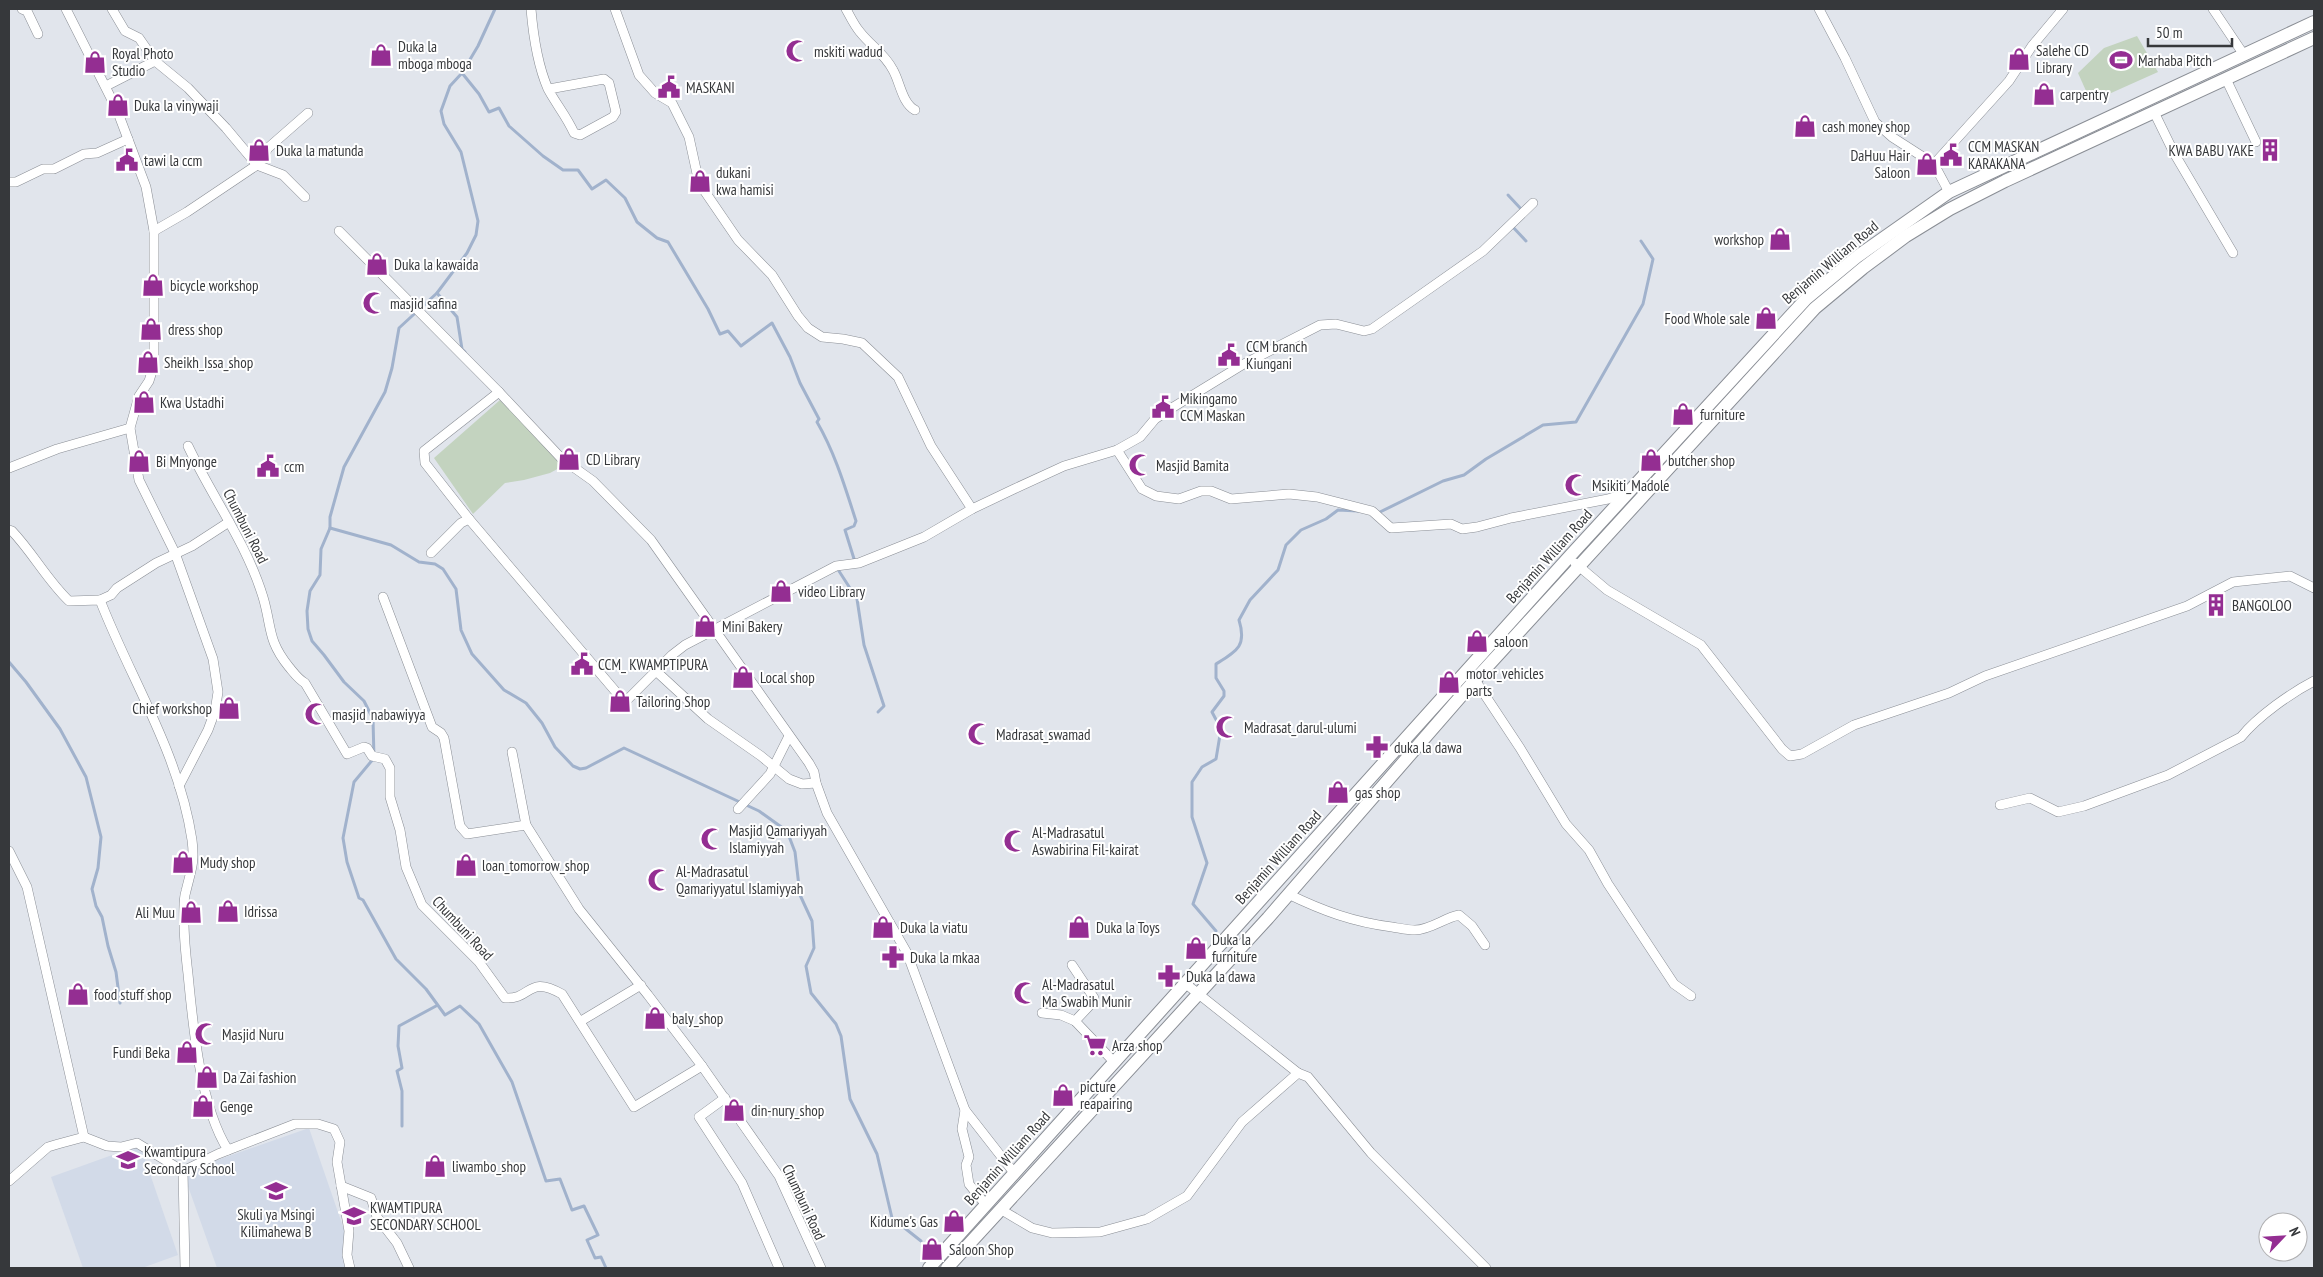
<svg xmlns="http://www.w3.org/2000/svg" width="2323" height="1277" font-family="'PT Sans Narrow',sans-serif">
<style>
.built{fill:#d2dae8}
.green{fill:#c3d3bf}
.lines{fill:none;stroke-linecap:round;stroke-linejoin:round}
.stream{stroke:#a1b2cc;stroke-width:3}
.street-casing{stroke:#8a8e95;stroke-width:10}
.secondary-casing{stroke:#8a8e95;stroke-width:14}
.street{stroke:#fff;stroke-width:9}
.secondary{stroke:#fff;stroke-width:12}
.labels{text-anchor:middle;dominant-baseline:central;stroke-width:4;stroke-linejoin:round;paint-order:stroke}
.poi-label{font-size:15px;fill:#36383b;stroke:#fff;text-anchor:start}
.street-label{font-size:15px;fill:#36383b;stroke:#fff}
</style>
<rect width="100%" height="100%" fill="#e1e5ec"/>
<g class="built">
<path d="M 309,1128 L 350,1247 L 342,1250 L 348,1268 L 217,1268 L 183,1172 Z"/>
<path d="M 140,1145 L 178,1255 L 142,1268 L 83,1268 L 51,1177 Z"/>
</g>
<g class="green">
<path d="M 2137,36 L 2158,72 L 2091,102 L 2078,73 L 2104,48 Z"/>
<path d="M 500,400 L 536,436 L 563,466 L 550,473 L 524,480 L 505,483 L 473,514 L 434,458 Z"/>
</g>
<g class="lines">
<g class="stream">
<path d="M 495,9 L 478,46 L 462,73 L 450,86 L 441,111 L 444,124 L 461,152 L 478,221 L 476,235 L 467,253 L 437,293 L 399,328 L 392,368 L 385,392 L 344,467 L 330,517 L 330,528 L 321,549 L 320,575 L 310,591 L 307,611 L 308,629 L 312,641 L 324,655 L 344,682 L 364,701 L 373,719 L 374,758 L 354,782 L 343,838 L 347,862 L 359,898 L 363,900 L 396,959 L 426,989 L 445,1015 L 460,1006 L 479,1024 L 512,1082 L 546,1181 L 560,1179 L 572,1210 L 584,1206 L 598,1235 L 587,1240 L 595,1258 L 601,1257 L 606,1268"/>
<path d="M 462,73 L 479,94 L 489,112 L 499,108 L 509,126 L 543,156 L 563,170 L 578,170 L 592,189 L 606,180 L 625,198 L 637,222 L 657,238 L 668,242 L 708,309 L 720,334 L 728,331 L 741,346 L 772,323 L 790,357 L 800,383 L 819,419 L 817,422 C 835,453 845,487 856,521 L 854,526 L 845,530 L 855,562"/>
<path d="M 1508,195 L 1522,210"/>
<path d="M 1511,225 L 1526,241"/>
<path d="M 437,293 L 457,317 L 462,349 L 465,352"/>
<path d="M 1378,513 L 1443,481 L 1464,475 L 1486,459 L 1543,425 L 1576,422 L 1643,304 L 1653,259 L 1641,241"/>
<path d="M 330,528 L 391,545 L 419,562 L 435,564 L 443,569 L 456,589 L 461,630 L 472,654 L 504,690 L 526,703 L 542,723 L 555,747 L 573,766 L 580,769 L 586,768 L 624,748 L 759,811 L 787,831 L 795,852 L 800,895 L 812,921 L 814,948 L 806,966 L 811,993 L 836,1024 L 841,1036 L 850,1099 L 877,1154 L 892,1218 L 921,1241"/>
<path d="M 837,568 L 857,599 L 864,645 L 884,706 L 878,712"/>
<path d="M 9,662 L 26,682 L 60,729 L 86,777 L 101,837 L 98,868 L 92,889 L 96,906 L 102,917 L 108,946 L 116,972 L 120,1003"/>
<path d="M 1216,931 L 1193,904 L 1207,863 L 1192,817 L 1192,782 L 1202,767 L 1216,759 L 1221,729 L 1212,712 L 1224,696 L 1224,691 L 1216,678 L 1216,664 C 1237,651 1247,646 1239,620 L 1250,600 L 1278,570 L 1286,545 L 1301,530 L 1326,519 L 1338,510 L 1358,511"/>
<path d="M 402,1126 L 402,1091 L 397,1071 L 402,1068 L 398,1046 L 399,1026 L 436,1006"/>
</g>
<defs>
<g id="street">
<path d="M 22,9 L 27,11 L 38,34"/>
<path d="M 66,9 L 117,110 L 146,187 L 154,231 L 154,365 L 149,381 L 139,396 L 130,428 L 139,480 L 175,553 L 213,659 L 218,692 L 215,711 L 208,730 L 179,786"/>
<path d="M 112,9 L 125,31 L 139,38 L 155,61 L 188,88 L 226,128 L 257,165 L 283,175 L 305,197"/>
<path d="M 531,9 C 533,33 538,66 548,89 C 556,104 567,117 574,133 L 580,135 L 613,117 L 616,112 L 609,83 L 604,79 L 549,89"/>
<path d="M 615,9 L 639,75 L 655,93 L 672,103 L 689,137 L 699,183 L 738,240 L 772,275 L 798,316 L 808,328 L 822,337 L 843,339 L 862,343 L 898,377 L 931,446 L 972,509"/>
<path d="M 846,9 C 850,16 854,25 860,32 C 871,46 885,54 893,70 C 900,82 902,103 915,110"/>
<path d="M 1819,9 L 1845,58 L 1875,122 L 1892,137 L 1934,164 L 1949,192"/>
<path d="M 2213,9 L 2244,55"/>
<path d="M 2226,79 L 2256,142"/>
<path d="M 106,86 L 155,61"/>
<path d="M 2154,112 L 2174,153 L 2233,253"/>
<path d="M 1934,164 L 2009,81 L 2032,46 L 2063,9"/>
<path d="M 9,182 L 16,182 L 43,169 L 54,169 L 84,154 L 97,153 L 128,139"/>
<path d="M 154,231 L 187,212 L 257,165 L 268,148 L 308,113"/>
<path d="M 339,231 L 499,392 L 562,459 L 593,481 L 651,540 L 809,763 L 814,772 L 816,783 L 827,813 L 907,953 L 965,1110 L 1015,1174"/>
<path d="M 499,392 L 424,451 L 425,463 L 469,519 L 622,699 L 628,699 L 672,655 L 685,645 L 836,566 L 859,563 L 924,537 L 972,509 L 1014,489 L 1064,466 L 1117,450 L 1140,437 L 1155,419 L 1175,406 L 1242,365 L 1320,325 L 1336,324 L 1364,331 L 1372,329 L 1483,251 L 1533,203"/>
<path d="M 188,446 C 212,497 246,542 263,597 C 272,627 267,640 289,667 C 294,673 298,679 305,683 L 347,754 L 364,747 L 367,748 L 372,756 L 385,759 L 390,768 L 390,797 L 400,830 L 406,867 L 422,905 L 479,962 L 505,998 C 532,1000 527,974 562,994 L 634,1107 L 702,1066 L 779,1176 L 821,1268"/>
<path d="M 1117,450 L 1142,489 L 1156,496 L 1179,499 L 1201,491 L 1211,491 L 1231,499 L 1289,494 L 1317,497 L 1372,511 L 1391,528 L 1451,524 L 1462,529 L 1477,527 L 1511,518 L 1608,499 L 1626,493"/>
<path d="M 9,468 L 57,449 L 130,428"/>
<path d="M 9,530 L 12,531 C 33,553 47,580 69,601 L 100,600 C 131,680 179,753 192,840 C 195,863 191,870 186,891 C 183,900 184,912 184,921 C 184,939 186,957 188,974 C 193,1026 200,1106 228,1150"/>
<path d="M 431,553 L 461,523 L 469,519"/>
<path d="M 1575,563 L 1607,590 L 1701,645 L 1782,749 L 1790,756 L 1802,754 L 1854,725 L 1949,693 L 1985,676 L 2187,606 L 2233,582 L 2290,576 L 2314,588"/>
<path d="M 383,597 L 432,727 L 441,733 L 444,738 L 460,826 L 467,834 L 526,825"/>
<path d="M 100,600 L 111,595 L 117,588 L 156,563 L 192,546 L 229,522"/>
<path d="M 657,672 L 708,719 L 761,756 L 789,779 L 802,784 L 816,783"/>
<path d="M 1475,680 L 1520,748 L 1566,824 L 1589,850 L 1608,884 L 1674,984 L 1691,996"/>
<path d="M 512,752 L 526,825 L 579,909 L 648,995 L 702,1066"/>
<path d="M 2000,805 L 2030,798 L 2058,812 L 2084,806 L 2168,775 L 2241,737 C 2258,716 2291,693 2314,681"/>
<path d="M 738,809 L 770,774 L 789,736"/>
<path d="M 9,851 L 27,887 L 84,1137"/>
<path d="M 1288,894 C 1323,911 1353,922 1392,927 C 1399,928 1407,930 1415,930 C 1430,930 1444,918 1459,915 L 1472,926 L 1485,945"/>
<path d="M 1072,965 L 1094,998 L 1093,1002 L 1075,1021"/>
<path d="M 1186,984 L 1298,1073"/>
<path d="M 1042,1013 L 1061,1015 L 1075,1021 L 1115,1063"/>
<path d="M 581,1021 L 641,985"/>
<path d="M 725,1098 L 699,1117 L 742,1183 L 779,1268"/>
<path d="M 965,1110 L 962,1129 L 969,1157 L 966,1165 L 969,1184 L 986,1205"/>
<path d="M 183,1171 L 185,1268"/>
<path d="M 9,1181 L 48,1147 L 58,1144 L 84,1137 L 107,1146 L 121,1147 L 137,1143 L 183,1171 L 218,1154 L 295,1124 L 318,1124 L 334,1129 L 340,1142 L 337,1162 L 349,1231 L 347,1255 L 350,1268"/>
<path d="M 341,1186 L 371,1198 L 377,1217 L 397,1243 L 409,1268"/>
<path d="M 1000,1209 L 1032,1228 L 1052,1233 L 1100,1232 L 1147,1219 L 1187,1196 L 1242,1122 L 1298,1073 L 1308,1077 L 1371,1153 L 1486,1268"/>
</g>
<g id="secondary">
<path d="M 929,1268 L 1569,557 L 1806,299 L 1858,256 L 1949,192 L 2314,22"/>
<path d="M 947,1268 L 1268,918 L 1475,680 L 1815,308 L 1863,268 L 1906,236 L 1950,209 L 2005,181 L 2314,38"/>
</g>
</defs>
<use href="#street" class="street-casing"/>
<use href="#secondary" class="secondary-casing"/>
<use href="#street" class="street"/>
<use href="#secondary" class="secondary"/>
</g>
<defs>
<symbol id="mosque-bare" viewBox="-9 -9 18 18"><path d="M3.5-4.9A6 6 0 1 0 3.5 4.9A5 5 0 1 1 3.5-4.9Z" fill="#942e92" stroke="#fff" stroke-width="2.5" paint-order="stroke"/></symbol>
<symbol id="shop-bare" viewBox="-9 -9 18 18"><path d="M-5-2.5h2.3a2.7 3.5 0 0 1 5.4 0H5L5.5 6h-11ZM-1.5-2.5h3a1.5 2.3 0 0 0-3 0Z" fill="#942e92" stroke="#fff" stroke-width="2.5" paint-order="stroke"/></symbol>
<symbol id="stadium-bare" viewBox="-9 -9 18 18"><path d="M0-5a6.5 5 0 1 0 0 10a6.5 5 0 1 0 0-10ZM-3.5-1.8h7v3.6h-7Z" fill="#942e92" stroke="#fff" stroke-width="2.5" paint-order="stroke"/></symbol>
<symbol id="civic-bare" viewBox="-9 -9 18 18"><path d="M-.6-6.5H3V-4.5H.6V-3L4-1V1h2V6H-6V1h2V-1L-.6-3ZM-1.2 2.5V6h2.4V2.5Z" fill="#942e92" stroke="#fff" stroke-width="2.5" paint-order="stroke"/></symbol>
<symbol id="building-bare" viewBox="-9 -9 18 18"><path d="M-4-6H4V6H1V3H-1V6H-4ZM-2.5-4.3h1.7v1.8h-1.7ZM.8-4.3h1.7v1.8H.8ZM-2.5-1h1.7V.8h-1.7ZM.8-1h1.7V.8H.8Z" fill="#942e92" stroke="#fff" stroke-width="2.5" paint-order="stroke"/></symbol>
<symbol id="pharmacy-bare" viewBox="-9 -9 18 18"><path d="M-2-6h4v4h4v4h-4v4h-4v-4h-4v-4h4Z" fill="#942e92" stroke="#fff" stroke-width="2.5" paint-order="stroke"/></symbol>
<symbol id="supermarket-bare" viewBox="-9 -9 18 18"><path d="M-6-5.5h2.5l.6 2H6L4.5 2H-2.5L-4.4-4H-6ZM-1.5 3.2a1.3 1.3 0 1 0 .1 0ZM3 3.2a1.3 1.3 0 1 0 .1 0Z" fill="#942e92" stroke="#fff" stroke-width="2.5" paint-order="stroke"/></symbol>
<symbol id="school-bare" viewBox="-9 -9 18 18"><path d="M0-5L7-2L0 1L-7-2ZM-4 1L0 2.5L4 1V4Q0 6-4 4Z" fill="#942e92" stroke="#fff" stroke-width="2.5" paint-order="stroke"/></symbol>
</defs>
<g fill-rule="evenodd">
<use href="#mosque-bare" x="781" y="35" width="32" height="32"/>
<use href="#shop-bare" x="365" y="39" width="32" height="32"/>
<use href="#shop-bare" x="2003" y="43" width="32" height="32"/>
<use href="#stadium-bare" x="2105" y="44" width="32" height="32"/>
<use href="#shop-bare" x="79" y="46" width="32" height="32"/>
<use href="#civic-bare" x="653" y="71" width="32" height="32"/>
<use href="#shop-bare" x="2028" y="78" width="32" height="32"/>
<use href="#shop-bare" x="102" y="89" width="32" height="32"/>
<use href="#shop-bare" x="1789" y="110" width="32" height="32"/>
<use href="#shop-bare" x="243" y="134" width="32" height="32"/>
<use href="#building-bare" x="2254" y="134" width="32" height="32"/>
<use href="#civic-bare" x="1935" y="139" width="32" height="32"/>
<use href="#civic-bare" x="111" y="144" width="32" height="32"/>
<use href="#shop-bare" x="1911" y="148" width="32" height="32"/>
<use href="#shop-bare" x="684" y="165" width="32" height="32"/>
<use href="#shop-bare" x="1764" y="223" width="32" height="32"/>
<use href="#shop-bare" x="361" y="248" width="32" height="32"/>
<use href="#shop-bare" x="137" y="269" width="32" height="32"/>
<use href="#mosque-bare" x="358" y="287" width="32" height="32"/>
<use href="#shop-bare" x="1750" y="302" width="32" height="32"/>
<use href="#shop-bare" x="135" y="313" width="32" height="32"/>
<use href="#civic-bare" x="1213" y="339" width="32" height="32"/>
<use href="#shop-bare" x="132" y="346" width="32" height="32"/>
<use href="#shop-bare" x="128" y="386" width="32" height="32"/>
<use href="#civic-bare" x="1147" y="391" width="32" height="32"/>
<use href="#shop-bare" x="1667" y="398" width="32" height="32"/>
<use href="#shop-bare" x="553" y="443" width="32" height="32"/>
<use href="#shop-bare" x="1635" y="444" width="32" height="32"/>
<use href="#shop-bare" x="123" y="445" width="32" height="32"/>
<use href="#mosque-bare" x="1124" y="449" width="32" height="32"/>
<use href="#civic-bare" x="252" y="450" width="32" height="32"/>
<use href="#mosque-bare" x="1560" y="469" width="32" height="32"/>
<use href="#shop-bare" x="765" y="575" width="32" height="32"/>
<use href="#building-bare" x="2200" y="589" width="32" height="32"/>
<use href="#shop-bare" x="689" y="610" width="32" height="32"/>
<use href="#shop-bare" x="1461" y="625" width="32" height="32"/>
<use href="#civic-bare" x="566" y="648" width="32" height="32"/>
<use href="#shop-bare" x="727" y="661" width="32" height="32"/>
<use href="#shop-bare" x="1433" y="666" width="32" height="32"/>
<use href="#shop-bare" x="604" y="685" width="32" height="32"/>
<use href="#shop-bare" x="213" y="692" width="32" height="32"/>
<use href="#mosque-bare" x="300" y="698" width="32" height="32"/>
<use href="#mosque-bare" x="1211" y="711" width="32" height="32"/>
<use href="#mosque-bare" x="963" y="718" width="32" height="32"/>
<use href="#pharmacy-bare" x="1361" y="731" width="32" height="32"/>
<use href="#shop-bare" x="1322" y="776" width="32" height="32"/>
<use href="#mosque-bare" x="696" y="823" width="32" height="32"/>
<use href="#mosque-bare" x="999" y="825" width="32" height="32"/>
<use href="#shop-bare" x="167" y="846" width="32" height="32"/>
<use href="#shop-bare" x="450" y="849" width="32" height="32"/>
<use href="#mosque-bare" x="643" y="864" width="32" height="32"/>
<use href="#shop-bare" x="212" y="895" width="32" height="32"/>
<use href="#shop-bare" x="175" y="896" width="32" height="32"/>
<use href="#shop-bare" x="867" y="911" width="32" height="32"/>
<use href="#shop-bare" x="1063" y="911" width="32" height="32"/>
<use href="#shop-bare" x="1180" y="932" width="32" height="32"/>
<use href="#pharmacy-bare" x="877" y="941" width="32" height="32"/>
<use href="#pharmacy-bare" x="1153" y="960" width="32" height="32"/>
<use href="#mosque-bare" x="1009" y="977" width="32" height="32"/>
<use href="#shop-bare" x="62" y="978" width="32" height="32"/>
<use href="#shop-bare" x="639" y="1002" width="32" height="32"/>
<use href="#mosque-bare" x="190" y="1018" width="32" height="32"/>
<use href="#supermarket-bare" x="1079" y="1029" width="32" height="32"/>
<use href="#shop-bare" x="171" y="1036" width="32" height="32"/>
<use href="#shop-bare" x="191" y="1061" width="32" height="32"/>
<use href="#shop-bare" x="1047" y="1079" width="32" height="32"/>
<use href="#shop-bare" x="187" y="1090" width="32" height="32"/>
<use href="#shop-bare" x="718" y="1094" width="32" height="32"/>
<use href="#school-bare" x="112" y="1144" width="32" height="32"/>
<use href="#shop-bare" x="419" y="1150" width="32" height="32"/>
<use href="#school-bare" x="260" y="1175" width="32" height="32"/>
<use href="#school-bare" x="338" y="1200" width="32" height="32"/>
<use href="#shop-bare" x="938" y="1205" width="32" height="32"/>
<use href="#shop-bare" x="916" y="1233" width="32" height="32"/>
</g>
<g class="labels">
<g class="poi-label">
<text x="398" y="46">Duka la<tspan x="398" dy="17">mboga mboga</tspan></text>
<text x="2036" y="50">Salehe CD<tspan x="2036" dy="17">Library</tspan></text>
<text x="814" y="51">mskiti wadud</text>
<text x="112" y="53">Royal Photo<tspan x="112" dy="17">Studio</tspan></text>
<text x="2138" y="60">Marhaba Pitch</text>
<text x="686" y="87">MASKANI</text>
<text x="2060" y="94">carpentry</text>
<text x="134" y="105">Duka la vinywaji</text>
<text x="1822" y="126">cash money shop</text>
<text x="1968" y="146">CCM MASKAN<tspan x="1968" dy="17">KARAKANA</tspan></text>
<text x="276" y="150">Duka la matunda</text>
<text x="2254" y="150" text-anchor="end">KWA BABU YAKE</text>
<text x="1910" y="155" text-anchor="end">DaHuu Hair<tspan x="1910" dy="17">Saloon</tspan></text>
<text x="144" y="160">tawi la ccm</text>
<text x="716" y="172">dukani<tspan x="716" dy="17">kwa hamisi</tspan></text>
<text x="1764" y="239" text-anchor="end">workshop</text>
<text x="394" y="264">Duka la kawaida</text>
<text x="170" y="285">bicycle workshop</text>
<text x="390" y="303">masjid safina</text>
<text x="1750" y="318" text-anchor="end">Food Whole sale</text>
<text x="168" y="329">dress shop</text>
<text x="1246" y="346">CCM branch<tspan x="1246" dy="17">Kiungani</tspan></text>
<text x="164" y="362">Sheikh_Issa_shop</text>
<text x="1180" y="398">Mikingamo<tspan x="1180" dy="17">CCM Maskan</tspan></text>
<text x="160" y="402">Kwa Ustadhi</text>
<text x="1700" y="414">furniture</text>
<text x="586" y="459">CD Library</text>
<text x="1668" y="460">butcher shop</text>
<text x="156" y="461">Bi Mnyonge</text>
<text x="1156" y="465">Masjid Bamita</text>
<text x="284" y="466">ccm</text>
<text x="1592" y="485">Msikiti_Madole</text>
<text x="798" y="591">video Library</text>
<text x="2232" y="605">BANGOLOO</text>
<text x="722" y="626">Mini Bakery</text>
<text x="1494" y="641">saloon</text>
<text x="598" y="664">CCM_ KWAMPTIPURA</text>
<text x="1466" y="673">motor_vehicles<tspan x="1466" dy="17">parts</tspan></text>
<text x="760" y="677">Local shop</text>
<text x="636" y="701">Tailoring Shop</text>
<text x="212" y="708" text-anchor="end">Chief workshop</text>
<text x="332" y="714">masjid_nabawiyya</text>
<text x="1244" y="727">Madrasat_darul-ulumi</text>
<text x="996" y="734">Madrasat_swamad</text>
<text x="1394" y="747">duka la dawa</text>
<text x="1355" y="792">gas shop</text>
<text x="729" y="830">Masjid Qamariyyah<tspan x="729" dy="17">Islamiyyah</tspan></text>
<text x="1032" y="832">Al-Madrasatul<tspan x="1032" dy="17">Aswabirina Fil-kairat</tspan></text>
<text x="200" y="862">Mudy shop</text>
<text x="482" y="865">loan_tomorrow_shop</text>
<text x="676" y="871">Al-Madrasatul<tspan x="676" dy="17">Qamariyyatul Islamiyyah</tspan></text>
<text x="244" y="911">Idrissa</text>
<text x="175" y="912" text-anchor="end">Ali Muu</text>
<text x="900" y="927">Duka la viatu</text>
<text x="1096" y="927">Duka la Toys</text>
<text x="1212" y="939">Duka la<tspan x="1212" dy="17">furniture</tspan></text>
<text x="910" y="957">Duka la mkaa</text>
<text x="1186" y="976">Duka la dawa</text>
<text x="1042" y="984">Al-Madrasatul<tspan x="1042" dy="17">Ma Swabih Munir</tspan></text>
<text x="94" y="994">food stuff shop</text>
<text x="672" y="1018">baly_shop</text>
<text x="222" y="1034">Masjid Nuru</text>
<text x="1112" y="1045">Arza shop</text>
<text x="170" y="1052" text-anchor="end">Fundi Beka</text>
<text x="223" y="1077">Da Zai fashion</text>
<text x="1080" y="1086">picture<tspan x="1080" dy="17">reapairing</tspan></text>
<text x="220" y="1106">Genge</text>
<text x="751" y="1110">din-nury_shop</text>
<text x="144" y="1151">Kwamtipura<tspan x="144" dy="17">Secondary School</tspan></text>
<text x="452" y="1166">liwambo_shop</text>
<text x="370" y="1207">KWAMTIPURA<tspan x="370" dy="17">SECONDARY SCHOOL</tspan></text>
<text x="276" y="1214" text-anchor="middle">Skuli ya Msingi<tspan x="276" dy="17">Kilimahewa B</tspan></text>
<text x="938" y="1221" text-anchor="end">Kidume's Gas</text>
<text x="949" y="1249">Saloon Shop</text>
</g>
<g class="street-label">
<text transform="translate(1830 262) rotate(-40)">Benjamin William Road</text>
<text transform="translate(246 526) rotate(63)">Chumbuni Road</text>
<text transform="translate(1549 556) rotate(-48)">Benjamin William Road</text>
<text transform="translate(1278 857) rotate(-48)">Benjamin William Road</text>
<text transform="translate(463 928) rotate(47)">Chumbuni Road</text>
<text transform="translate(1007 1158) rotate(-48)">Benjamin William Road</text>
<text transform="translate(804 1202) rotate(65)">Chumbuni Road</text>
</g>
</g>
<rect width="2323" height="1277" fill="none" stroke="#36383b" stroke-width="20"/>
<g transform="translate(2283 1237) rotate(65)"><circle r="24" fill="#ffffff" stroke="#afafb1"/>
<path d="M0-4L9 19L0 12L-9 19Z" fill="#942e92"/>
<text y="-8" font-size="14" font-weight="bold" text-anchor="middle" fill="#36383b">N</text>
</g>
<path d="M2148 38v8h84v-8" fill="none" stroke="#36383b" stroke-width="2.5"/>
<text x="2156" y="38" font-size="15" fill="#36383b" stroke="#ffffff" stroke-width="4" paint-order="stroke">50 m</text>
</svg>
